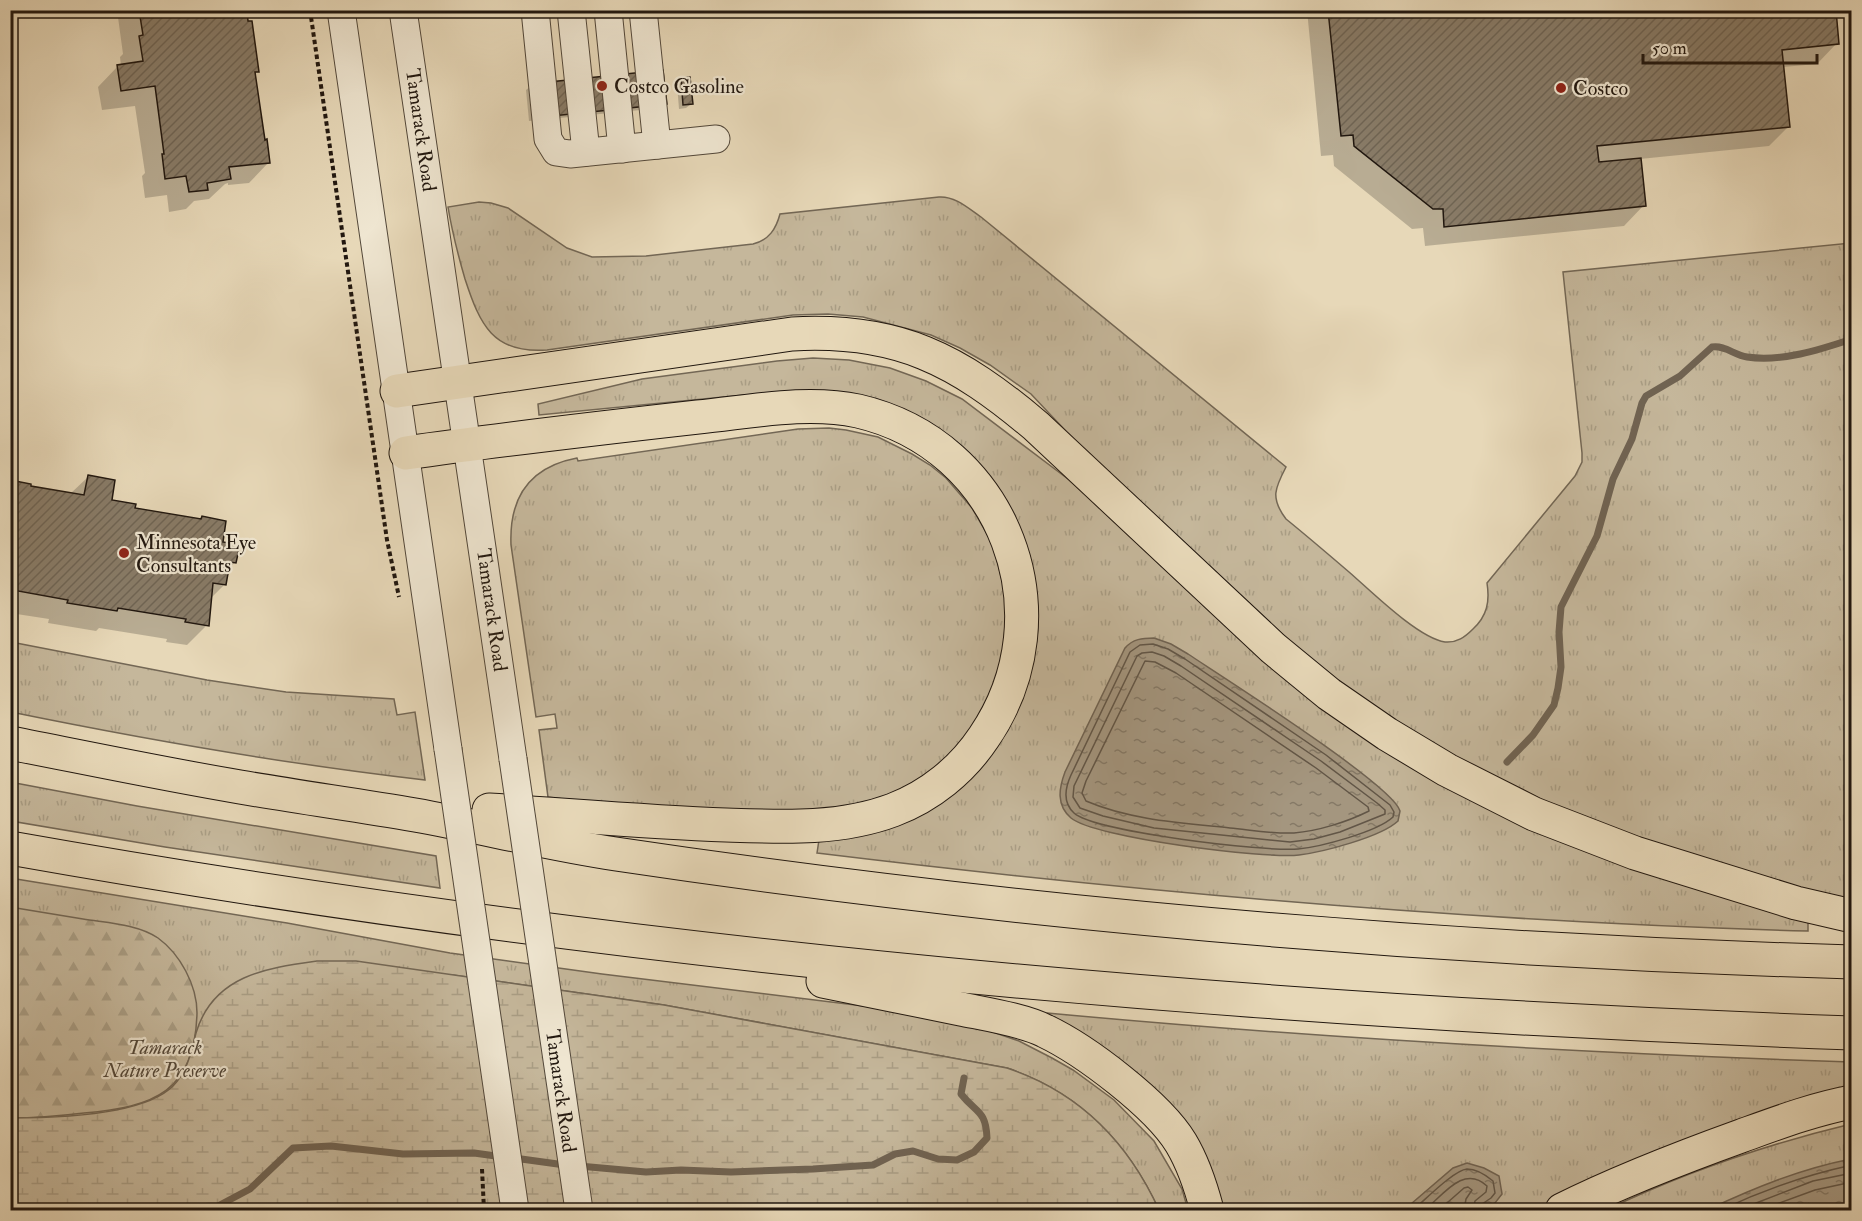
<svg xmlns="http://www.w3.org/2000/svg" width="1862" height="1221" font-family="'IM FELL Double Pica',serif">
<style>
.grass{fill:url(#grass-tufts);stroke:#736755;stroke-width:1.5}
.forest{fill:url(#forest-firs);stroke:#736755;stroke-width:1.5}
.wetland{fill:url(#wetland-marsh);stroke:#736755;stroke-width:1.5}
.water{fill:url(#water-ripples);stroke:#706352;stroke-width:1.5}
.shadow{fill:#0003}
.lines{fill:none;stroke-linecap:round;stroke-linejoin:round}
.shore{stroke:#625647;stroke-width:1.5}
.stream{stroke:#706352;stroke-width:7}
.building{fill:url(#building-hatch);stroke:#21170f;stroke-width:1.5}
.minor-casing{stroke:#524739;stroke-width:29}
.highway-casing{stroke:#21170f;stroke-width:35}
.path{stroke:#21170f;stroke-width:4;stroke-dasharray:4.5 3;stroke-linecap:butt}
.minor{stroke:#efe6d1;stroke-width:27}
.highway{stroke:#e7d8b8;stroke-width:33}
.minor-bridge-casing{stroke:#524739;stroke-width:29;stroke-linecap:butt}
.path-bridge{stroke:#21170f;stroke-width:4;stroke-dasharray:4.5 3;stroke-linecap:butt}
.minor-bridge{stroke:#efe6d1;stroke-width:27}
.poi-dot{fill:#8f2418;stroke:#efe6d1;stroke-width:2}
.labels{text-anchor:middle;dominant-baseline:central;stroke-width:4.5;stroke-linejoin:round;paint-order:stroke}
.poi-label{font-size:20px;fill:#21170f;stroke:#efe6d1;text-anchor:start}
.street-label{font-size:20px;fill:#21170f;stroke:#efe6d1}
.park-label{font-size:20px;font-style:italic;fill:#524739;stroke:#efe6d1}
</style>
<defs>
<pattern id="grass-tufts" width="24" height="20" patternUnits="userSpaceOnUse" patternTransform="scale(1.5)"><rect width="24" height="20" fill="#c5b79b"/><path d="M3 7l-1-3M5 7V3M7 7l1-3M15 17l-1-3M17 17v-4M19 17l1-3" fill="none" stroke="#a99d84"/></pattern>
<pattern id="forest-firs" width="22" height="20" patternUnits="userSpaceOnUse" patternTransform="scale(1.5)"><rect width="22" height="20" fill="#c5b79b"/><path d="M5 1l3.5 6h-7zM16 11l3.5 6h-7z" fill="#a99d84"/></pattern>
<pattern id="wetland-marsh" width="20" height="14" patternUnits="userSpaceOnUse" patternTransform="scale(1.5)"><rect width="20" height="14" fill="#c5b79b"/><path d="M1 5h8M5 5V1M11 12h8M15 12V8" fill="none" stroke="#a99d84"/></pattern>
<pattern id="water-ripples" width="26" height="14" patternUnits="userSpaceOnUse" patternTransform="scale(1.5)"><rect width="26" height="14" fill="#a4967f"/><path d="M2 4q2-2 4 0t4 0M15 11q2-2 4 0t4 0" fill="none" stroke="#857966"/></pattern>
<pattern id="building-hatch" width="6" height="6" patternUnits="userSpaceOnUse" patternTransform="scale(1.5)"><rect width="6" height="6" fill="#887b67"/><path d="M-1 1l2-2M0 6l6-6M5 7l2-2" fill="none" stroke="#6f6453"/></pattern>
</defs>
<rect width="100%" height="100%" fill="#e7d8b8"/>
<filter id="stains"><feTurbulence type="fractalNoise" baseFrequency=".00333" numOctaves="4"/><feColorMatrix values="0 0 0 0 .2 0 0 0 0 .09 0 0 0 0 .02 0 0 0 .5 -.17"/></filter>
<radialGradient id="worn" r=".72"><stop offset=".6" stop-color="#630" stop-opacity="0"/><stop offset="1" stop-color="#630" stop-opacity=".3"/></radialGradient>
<g class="grass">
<path d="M 939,197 C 955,196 968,208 981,217 L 1286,467 C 1275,488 1270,498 1286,519 C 1307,536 1328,554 1349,572 C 1371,591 1418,638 1445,642 C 1457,643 1465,637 1473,629 C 1487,616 1490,602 1487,583 L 1575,476 L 1582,462 L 1582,453 L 1563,272 L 1851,243 L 1852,439 C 1843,464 1843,498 1852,523 L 1851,903 L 1705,860 L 1569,813 L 1426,742 L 1316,665 L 1095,462 L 1031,394 L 990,365 L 960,348 L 931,335 L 863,317 L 828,314 L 793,315 L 547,350 C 493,354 480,325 465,279 C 458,255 452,231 448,207 L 479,202 L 491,203 L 508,208 L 567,248 L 592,257 L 646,256 L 753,244 C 769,240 776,229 780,214 Z"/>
<path d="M 813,358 L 849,360 L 890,368 L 926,381 L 962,399 L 1068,479 L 1276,662 L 1697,889 L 1808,920 L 1808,931 C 1476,922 1146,893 817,853 L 819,840 L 1002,737 C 1026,696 1046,638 1035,590 C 1028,560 1015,531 1005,502 L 806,391 L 744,395 L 539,415 L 538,404 L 642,379 L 777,361 Z"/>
<path d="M 829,428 L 846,430 L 878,437 L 912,454 L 930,465 L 946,478 L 972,508 L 993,544 L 1007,600 L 1002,669 L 970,734 L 937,768 L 895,793 L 831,812 L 617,806 L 548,797 L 539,730 L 557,728 L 555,714 L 536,717 L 511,545 C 509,497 529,467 577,458 L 578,461 L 798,429 Z"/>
<path d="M 11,642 L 207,680 L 286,692 L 394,699 L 397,715 L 415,712 L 425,780 C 286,764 148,740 11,712 Z"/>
<path d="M 10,782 L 137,806 L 436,856 L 440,888 L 165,847 L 11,821 Z"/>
<path d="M 10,878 L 287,923 L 450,953 L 602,974 L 888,1009 L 981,1028 L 1019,1041 L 1052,1058 L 1073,1070 L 1114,1100 L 1154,1141 L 1182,1189 L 1188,1210 L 1159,1210 C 1128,1142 1079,1092 1007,1068 L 664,1005 L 453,975 L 11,1210 Z"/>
<path d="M 1047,1013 C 1315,1038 1583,1053 1851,1062 L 1851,1086 L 1548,1210 L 1222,1210 L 1219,1197 L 1044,1019 Z"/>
<path d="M 1851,1124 L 1851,1210 L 1606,1210 C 1687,1171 1764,1145 1851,1124 Z"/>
</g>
<g class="forest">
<path d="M 1851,439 L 1852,440 L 1851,523 C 1843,498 1843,464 1851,439 Z"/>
<path d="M 10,907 C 35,911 59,915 83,919 C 107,923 137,924 158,938 C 180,954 197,985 197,1013 C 195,1092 154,1107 84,1113 C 59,1116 35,1118 11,1118 Z"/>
</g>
<path class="wetland" d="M 317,961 L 356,961 L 664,1005 L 1007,1068 C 1079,1092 1128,1142 1159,1210 L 11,1210 L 10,1118 C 51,1118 143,1116 173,1086 C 188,1071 191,1052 196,1033 C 213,976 265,968 317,961 Z"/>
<g class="water">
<path d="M 1154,638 L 1171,644 L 1188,654 C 1221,676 1393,785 1400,811 L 1398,821 C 1381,837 1323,852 1299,855 C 1265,859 1095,838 1071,818 C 1056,805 1059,788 1065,772 L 1125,648 C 1133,639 1142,638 1154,638 Z"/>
<path d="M 1851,1159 L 1851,1210 L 1707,1210 C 1754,1188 1800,1169 1851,1159 Z"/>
<path d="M 1467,1163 L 1484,1168 L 1499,1176 L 1502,1194 L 1495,1203 L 1482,1210 L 1404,1210 L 1453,1168 Z"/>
</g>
<g class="shadow">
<path d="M 117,10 L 245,10 L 257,71 L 254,74 L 263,141 L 269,162 L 249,183 L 228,185 L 228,183 L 225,184 L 209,199 L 194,201 L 186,209 L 169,212 L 167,195 L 145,198 L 142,176 L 145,173 L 135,106 L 102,110 L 98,87 L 118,66 L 121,66 L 120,57 L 123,54 Z"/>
<path d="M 1307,10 L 1834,10 L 1837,43 L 1817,64 L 1783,67 L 1789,126 L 1769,146 L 1640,159 L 1644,205 L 1624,226 L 1425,246 L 1423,228 L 1412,229 L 1334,166 L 1333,155 L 1321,156 Z"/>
<path d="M 681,80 L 691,104 L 686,108 L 679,109 L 677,84 Z"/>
<path d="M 531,86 L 661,108 L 529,121 L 526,90 Z"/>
<path d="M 88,477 L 110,502 L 221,543 L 235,562 L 227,571 L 224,585 L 210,599 L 207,625 L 187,645 L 166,642 L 167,639 L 99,628 L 96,631 L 48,623 L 49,619 L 10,613 L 10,482 L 29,488 L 70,494 Z"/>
</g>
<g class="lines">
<g class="shore">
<path d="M 1153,644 L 1168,649 L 1185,659 L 1326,755 L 1390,805 L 1394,812 L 1393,817 C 1377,832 1320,847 1298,849 C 1265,852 1095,832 1074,813 C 1062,802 1065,788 1071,775 L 1130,652 L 1140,645 Z"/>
<path d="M 1152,652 L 1164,656 L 1181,666 L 1321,761 L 1377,803 L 1385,810 L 1385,814 L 1340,832 L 1314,839 L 1290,842 L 1154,828 L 1103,816 L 1080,808 L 1073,797 L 1074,786 L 1137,656 L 1142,653 Z"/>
<path d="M 1145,661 L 1155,662 L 1176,673 L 1316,768 L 1368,807 L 1369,811 C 1347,822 1318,831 1294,833 C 1273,834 1251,830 1230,828 C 1183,823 1130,820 1086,801 L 1082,793 L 1086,781 Z"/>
<path d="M 1413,1210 C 1424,1201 1454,1170 1467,1169 C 1476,1169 1487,1176 1493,1181 L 1495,1193 L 1491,1198 L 1482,1204 L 1480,1210"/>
<path d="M 1425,1210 C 1443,1195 1464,1164 1487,1186 L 1486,1192 L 1475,1201 L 1473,1210"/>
<path d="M 1439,1210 L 1464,1188 L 1468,1187 L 1472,1190 L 1466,1199 L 1464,1210"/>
<path d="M 1721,1210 C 1763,1190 1806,1175 1852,1165"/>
<path d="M 1738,1210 L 1813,1181 L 1852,1173"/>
<path d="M 1760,1210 L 1815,1190 L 1852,1182"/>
</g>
<g class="stream">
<path d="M 1507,762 L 1533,735 L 1554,705 L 1558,688 L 1561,667 L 1559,632 L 1561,607 L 1597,536 L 1613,479 L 1632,439 L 1642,403 L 1646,396 L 1680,376 L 1712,347 C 1725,345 1734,355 1747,357 C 1782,362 1819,350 1852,339"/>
<path d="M 514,1158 L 565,1165"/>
<path d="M 579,1166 L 646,1172 L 681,1170 L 731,1172 L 813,1169 L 873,1165 L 895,1154 L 913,1151 L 938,1159 L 957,1160 L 974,1152 L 987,1138 C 986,1110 976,1113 961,1094 L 964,1078"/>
<path d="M 140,1210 L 143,1209 L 218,1206 L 250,1189 L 293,1148 L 331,1146 L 403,1154 L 474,1153 L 503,1157"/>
</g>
</g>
<g class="building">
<path d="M 139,10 L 247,10 L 248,21 L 252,21 L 259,72 L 255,72 L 265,140 L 267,139 L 270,163 L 229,167 L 231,179 L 207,183 L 208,190 L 189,192 L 186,176 L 165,179 L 162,154 L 164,154 L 155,86 L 121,91 L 117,65 L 143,61 L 139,36 L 143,35 Z"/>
<path d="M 1328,10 L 1836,10 L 1839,44 L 1782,50 L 1790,127 L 1597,146 L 1599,162 L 1641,158 L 1646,206 L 1444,227 L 1443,209 L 1433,209 L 1354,146 L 1353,135 L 1341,136 Z"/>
<path d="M 663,70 L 667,104 L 533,118 L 530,84 Z"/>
<path d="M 690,77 L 693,104 L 683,105 L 681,78 Z"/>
<path d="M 88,475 L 115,480 L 112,500 L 136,504 L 135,508 L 201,519 L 202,516 L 226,521 L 223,542 L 240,545 L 236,563 L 230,562 L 226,585 L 213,583 L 209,626 L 185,622 L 186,619 L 118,608 L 117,611 L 67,603 L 68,600 L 13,590 L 12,593 L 10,593 L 10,480 L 31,484 L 31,486 L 84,495 Z"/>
</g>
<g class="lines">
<defs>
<g id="minor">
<path d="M 341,10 L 448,749"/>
<path d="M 403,10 L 513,759"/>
<path d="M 535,10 L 548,139 L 556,152 L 570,154 L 716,139"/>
<path d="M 571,10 L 586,152"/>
<path d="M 608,10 L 622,149"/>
<path d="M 643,10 L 657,145"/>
</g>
<g id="highway">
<path d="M 397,391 L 792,334 C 898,328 958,360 1036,426 L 1273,648 L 1329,694 L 1387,734 L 1447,770 L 1534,814 L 1635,853 L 1796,903 L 1852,916"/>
<path d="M 406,453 C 503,439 600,428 698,417 C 750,412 806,400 858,411 C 1005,445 1068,614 984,737 C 962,770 930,796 893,810 C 840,830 782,827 726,825 C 647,822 568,815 489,810"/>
<path d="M 10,743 C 87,758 163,774 240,787 C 298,797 356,805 415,815 C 482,827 548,844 616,854 C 1025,915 1438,950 1852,962"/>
<path d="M 10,848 C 618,956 1235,1011 1852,1033"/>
<path d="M 823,981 C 869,990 915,1000 961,1009 C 985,1014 1024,1020 1045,1031 C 1085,1050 1158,1105 1181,1143 C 1193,1163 1201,1187 1207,1210"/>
<path d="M 1562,1210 C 1620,1181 1680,1158 1741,1136 C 1777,1123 1814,1109 1852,1102"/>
</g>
</defs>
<use href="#minor" class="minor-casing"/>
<use href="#highway" class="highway-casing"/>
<path class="path" d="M 310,10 L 387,540 L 399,597"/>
<use href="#minor" class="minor"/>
<use href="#highway" class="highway"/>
<defs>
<g id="minor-bridge">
<path d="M 448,749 L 515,1210"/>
<path d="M 513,759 L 579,1210"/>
</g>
</defs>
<use href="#minor-bridge" class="minor-bridge-casing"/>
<path class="path-bridge" d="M 482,1169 L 484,1210"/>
<use href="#minor-bridge" class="minor-bridge"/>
</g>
<g class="poi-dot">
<circle cx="602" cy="86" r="6"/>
<circle cx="1561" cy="88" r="6"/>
<circle cx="124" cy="553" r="6"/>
</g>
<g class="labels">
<g class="poi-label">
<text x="614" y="86">Costco Gasoline</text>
<text x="1573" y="88">Costco</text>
<text x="136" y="542">Minnesota Eye<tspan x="136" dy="23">Consultants</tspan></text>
</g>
<g class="street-label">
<text transform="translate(421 130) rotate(82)">Tamarack Road</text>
<text transform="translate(492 610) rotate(82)">Tamarack Road</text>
<text transform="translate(561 1091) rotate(82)">Tamarack Road</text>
</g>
<g class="park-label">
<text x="165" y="1047">Tamarack<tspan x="165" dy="23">Nature Preserve</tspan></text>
</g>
</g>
<rect width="1862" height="1221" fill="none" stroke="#e7d8b8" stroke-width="36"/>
<rect x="12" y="12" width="1838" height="1197" fill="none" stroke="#21170f" stroke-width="3"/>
<rect x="18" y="18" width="1826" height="1185" fill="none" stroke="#21170f" stroke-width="1.5"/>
<path d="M1643 54v9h174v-9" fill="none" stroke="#21170f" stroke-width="3"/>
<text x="1652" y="54" font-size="18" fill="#21170f" stroke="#efe6d1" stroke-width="4.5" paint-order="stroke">50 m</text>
<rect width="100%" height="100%" filter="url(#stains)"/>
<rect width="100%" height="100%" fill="url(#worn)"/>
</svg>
